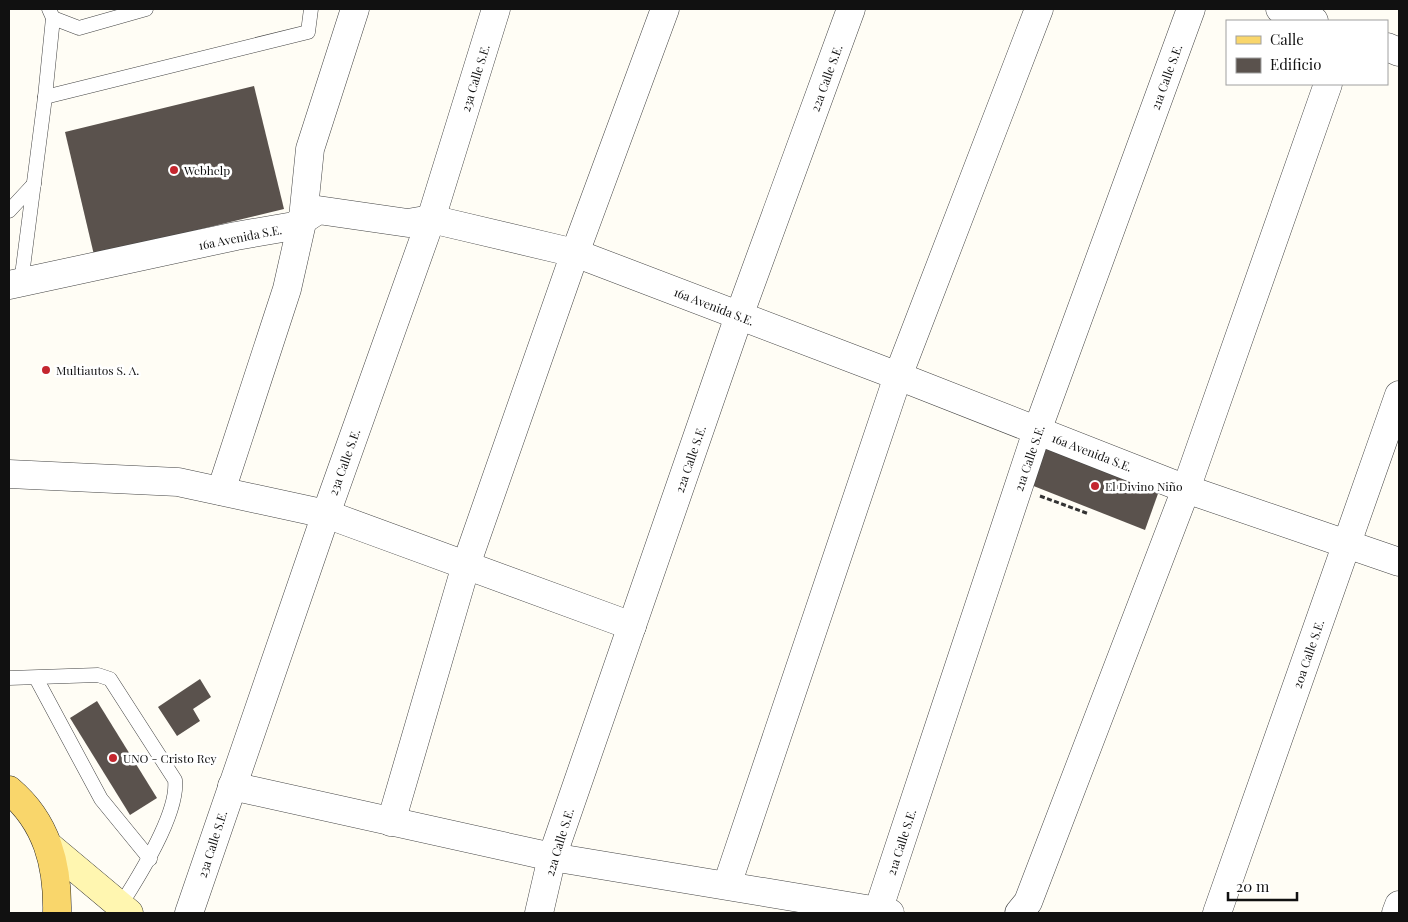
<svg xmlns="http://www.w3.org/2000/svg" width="1408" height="922" font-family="'Playfair Display',serif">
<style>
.building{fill:#5a524d}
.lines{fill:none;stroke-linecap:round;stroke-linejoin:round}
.service-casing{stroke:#444;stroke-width:15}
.minor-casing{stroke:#444;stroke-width:29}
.secondary-casing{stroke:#333;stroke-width:29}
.primary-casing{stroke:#222;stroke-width:29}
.path{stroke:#333;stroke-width:3;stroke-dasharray:5 2.5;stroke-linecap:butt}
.service{stroke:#fff;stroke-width:14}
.minor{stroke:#fff;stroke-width:28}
.secondary{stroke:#fff6b0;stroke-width:28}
.primary{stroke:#f9d66b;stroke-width:28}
.poi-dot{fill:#c4262e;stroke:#fff;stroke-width:2}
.labels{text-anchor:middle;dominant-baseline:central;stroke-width:5;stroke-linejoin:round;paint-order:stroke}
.street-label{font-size:12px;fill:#111;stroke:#fff}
.poi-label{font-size:12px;fill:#111;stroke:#fff;text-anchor:start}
</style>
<rect width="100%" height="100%" fill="#fffdf5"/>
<g class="building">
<path d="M 254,86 L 284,209 L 94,255 L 65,132 Z"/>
<path d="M 1045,443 L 1160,488 L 1145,530 L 1031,485 Z"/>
<path d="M 200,679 L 211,697 L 193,709 L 200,721 L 177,736 L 158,707 Z"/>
<path d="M 97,701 L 157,798 L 130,815 L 70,718 Z"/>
</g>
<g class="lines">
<defs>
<g id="service">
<path d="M 53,18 L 79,28 L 146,9"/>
<path d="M 45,97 L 308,32 L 311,9"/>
<path d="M 9,211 L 34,184"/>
<path d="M 21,283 L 45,97 L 53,18 L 49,9"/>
<path d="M 9,678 L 98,675 L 110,679 L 175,780 C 179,813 138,878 120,906"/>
<path d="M 36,678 L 101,799 L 150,859"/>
</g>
<g id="minor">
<path d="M 1280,9 L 1314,21"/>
<path d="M 1387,47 L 1399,52"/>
<path d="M 9,285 L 236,236 L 294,226 L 318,210 L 408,223 L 431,219 L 575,253 L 898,376 L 1186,489 L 1399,562"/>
<path d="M 9,474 L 178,482 L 326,514 L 632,626"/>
<path d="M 221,491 L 287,289 L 303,218 L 310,149 L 355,9"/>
<path d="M 232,786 L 552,857 L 890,913"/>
<path d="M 391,822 L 466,565 L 575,253 L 665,9"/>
<path d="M 727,885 L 898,376 L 1039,9"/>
<path d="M 878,911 L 1037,431 L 1191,9"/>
<path d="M 189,913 L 326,514 L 431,219 L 496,9"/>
<path d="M 539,913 L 552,857 L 739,316 L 851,9"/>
<path d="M 1019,913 L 1028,902 L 1186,489 L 1328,84"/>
<path d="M 1217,913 L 1399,395"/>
<path d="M 1396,913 L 1399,905"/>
</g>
<path id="secondary" d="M 49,846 L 129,913"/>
<path id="primary" d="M 9,790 C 47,822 58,865 57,913"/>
</defs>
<use href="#service" class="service-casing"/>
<use href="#minor" class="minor-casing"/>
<use href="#secondary" class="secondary-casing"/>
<use href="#primary" class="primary-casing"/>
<path class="path" d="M 1040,496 L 1089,514"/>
<use href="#service" class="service"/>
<use href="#minor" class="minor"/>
<use href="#secondary" class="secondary"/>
<use href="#primary" class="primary"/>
</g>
<g class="poi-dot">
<circle cx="174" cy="170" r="5"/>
<circle cx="46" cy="370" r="5"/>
<circle cx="1095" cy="486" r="5"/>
<circle cx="113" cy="758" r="5"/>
</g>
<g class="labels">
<g class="street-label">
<text transform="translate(1166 77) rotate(-70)">21a Calle S.E.</text>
<text transform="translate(475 78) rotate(-73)">23a Calle S.E.</text>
<text transform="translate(826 78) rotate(-70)">22a Calle S.E.</text>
<text transform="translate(240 237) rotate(-11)">16a Avenida S.E.</text>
<text transform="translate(714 306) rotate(21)">16a Avenida S.E.</text>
<text transform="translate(1092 452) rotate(21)">16a Avenida S.E.</text>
<text transform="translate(1029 458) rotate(-71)">21a Calle S.E.</text>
<text transform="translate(690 459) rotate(-71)">22a Calle S.E.</text>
<text transform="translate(344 462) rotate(-70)">23a Calle S.E.</text>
<text transform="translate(1308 654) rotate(-71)">20a Calle S.E.</text>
<text transform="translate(559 842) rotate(-73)">22a Calle S.E.</text>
<text transform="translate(901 842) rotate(-72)">21a Calle S.E.</text>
<text transform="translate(212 844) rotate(-72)">23a Calle S.E.</text>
</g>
<g class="poi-label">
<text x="184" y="170">Webhelp</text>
<text x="56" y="370">Multiautos S. A.</text>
<text x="1105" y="486">El Divino Niño</text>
<text x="123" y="758">UNO - Cristo Rey</text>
</g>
</g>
<rect width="1408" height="922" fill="none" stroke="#111111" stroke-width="20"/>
<rect x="1226" y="20" width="162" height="65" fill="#ffffff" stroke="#a0a0a0"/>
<rect x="1236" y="36" width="25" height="8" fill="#f9d66b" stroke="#a0a0a0"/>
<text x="1270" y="45" font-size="15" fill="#111111">Calle</text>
<rect x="1236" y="58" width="25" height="15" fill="#5a524d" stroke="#a0a0a0"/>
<text x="1270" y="70" font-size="15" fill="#111111">Edificio</text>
<path d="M1228 892v8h69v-8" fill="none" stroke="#111111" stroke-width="2.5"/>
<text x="1236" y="892" font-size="15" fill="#111111" stroke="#ffffff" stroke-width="4" paint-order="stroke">20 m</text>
</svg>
